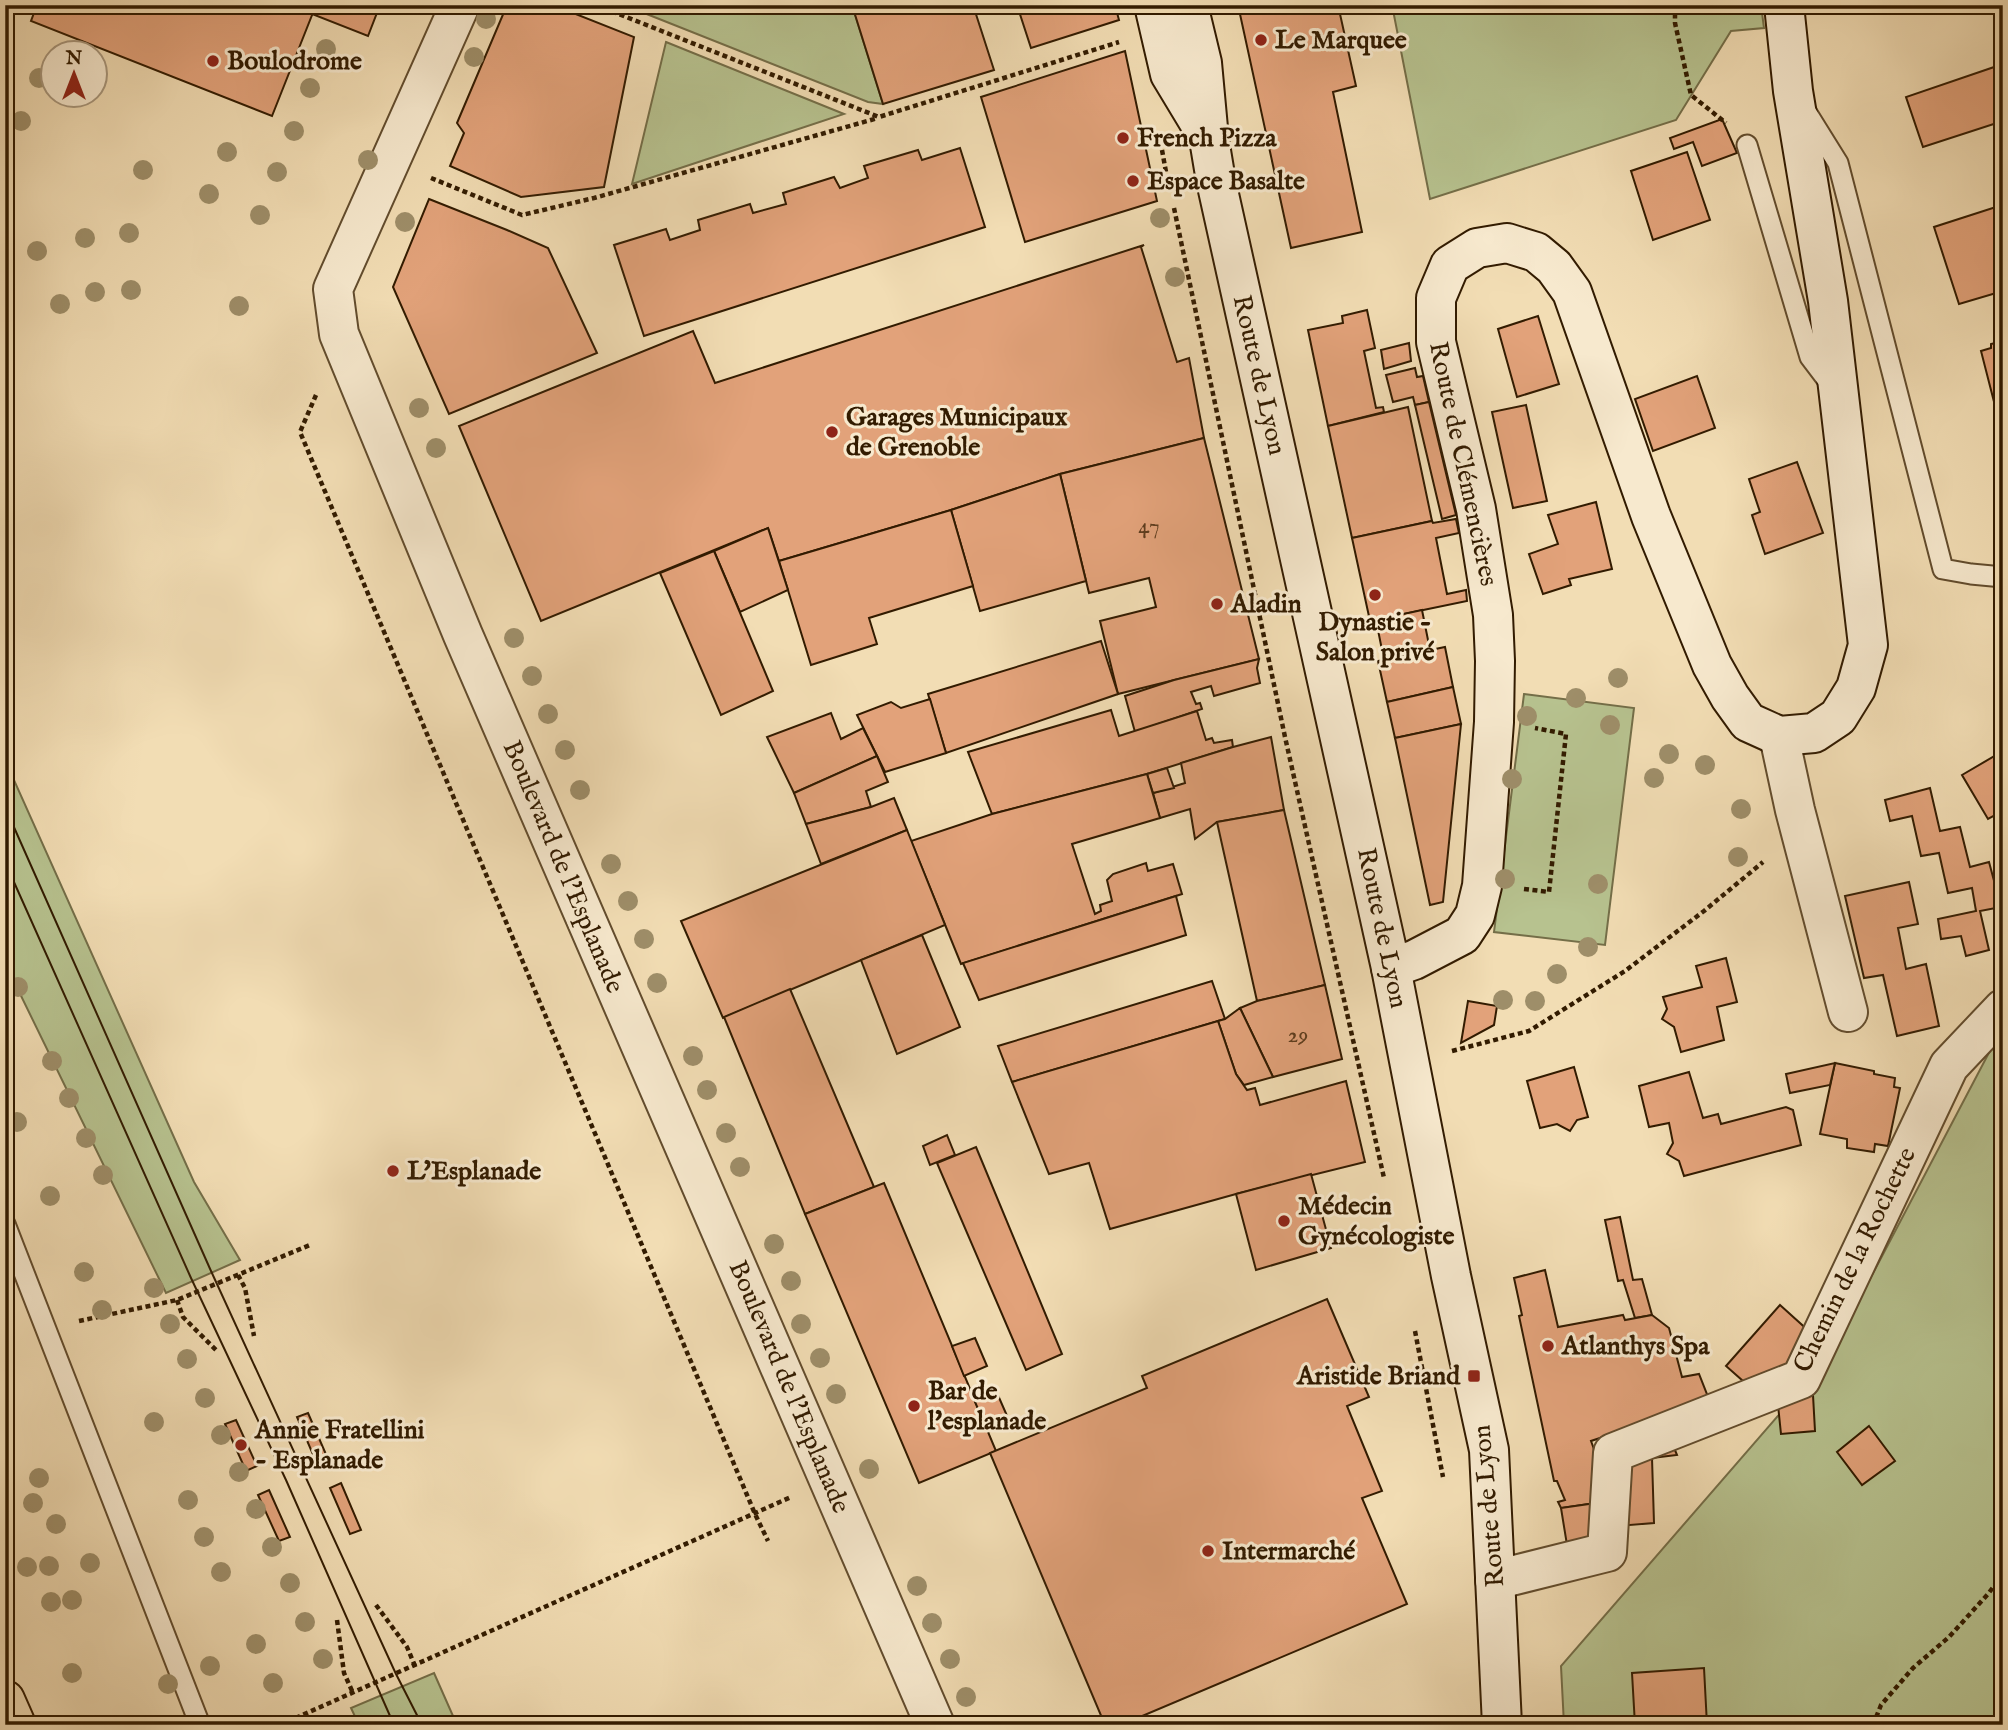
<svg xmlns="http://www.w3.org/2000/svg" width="2008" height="1730" font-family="'IM FELL English',serif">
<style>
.green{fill:#b7c28f;stroke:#746e48;stroke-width:2}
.building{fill:#e2a27a;stroke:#321b00;stroke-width:2}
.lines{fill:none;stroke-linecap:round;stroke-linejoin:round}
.lane-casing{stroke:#624c2d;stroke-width:23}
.street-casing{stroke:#624c2d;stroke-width:42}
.secondary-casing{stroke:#321b00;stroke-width:42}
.highway-casing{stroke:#321b00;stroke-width:42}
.path{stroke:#321b00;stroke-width:4.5;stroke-dasharray:5 3.5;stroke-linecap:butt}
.lane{stroke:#f7e9ce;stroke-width:19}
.street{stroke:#f7e9ce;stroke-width:38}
.secondary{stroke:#f7e9ce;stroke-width:38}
.highway{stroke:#f2ddb4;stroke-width:38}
.tram{stroke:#321b00;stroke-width:2}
.tree{fill:#9e8e69}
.poi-dot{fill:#8f2418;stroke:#f7e9ce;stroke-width:2.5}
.labels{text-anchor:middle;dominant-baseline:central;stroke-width:6;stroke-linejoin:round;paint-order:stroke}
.number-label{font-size:23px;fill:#5e3d1e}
.poi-label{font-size:26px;font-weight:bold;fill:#321b00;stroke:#f7e9ce;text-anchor:start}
.street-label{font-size:26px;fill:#321b00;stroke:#f7e9ce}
</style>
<rect width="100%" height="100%" fill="#f2ddb4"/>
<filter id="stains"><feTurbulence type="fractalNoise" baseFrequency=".00286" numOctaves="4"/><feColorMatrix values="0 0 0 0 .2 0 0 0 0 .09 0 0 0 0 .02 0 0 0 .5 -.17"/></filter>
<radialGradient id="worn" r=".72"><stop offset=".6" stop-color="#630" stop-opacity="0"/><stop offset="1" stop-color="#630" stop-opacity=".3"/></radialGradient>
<g class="green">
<path d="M 645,5 L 852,5 L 883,104 L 868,102 L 629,7 Z"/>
<path d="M 1392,5 L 1761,5 L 1764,28 L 1731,31 L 1676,120 L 1430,199 Z"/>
<path d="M 666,42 L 844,114 L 632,184 Z"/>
<path d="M 1524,694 L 1634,708 L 1605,945 L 1494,932 Z"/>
<path d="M 5,760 L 194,1182 L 240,1260 L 166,1293 L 5,963 Z"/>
<path d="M 2003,1026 L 2003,1725 L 1564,1725 L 1561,1666 L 1829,1357 Z"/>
<path d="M 434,1673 L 457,1725 L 359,1725 L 351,1708 Z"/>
</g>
<g class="building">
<path d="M 37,5 L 316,5 L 272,116 L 31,21 Z"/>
<path d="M 316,5 L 380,5 L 368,36 L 312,14 Z"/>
<path d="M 507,5 L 553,5 L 634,37 L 604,187 L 521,197 L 450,166 L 464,133 L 457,123 Z"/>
<path d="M 852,5 L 973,5 L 994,70 L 883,104 Z"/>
<path d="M 1017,5 L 1115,5 L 1119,20 L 1031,48 Z"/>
<path d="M 1238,5 L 1338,5 L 1356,86 L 1333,92 L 1362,232 L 1291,248 Z"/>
<path d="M 1125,51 L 1157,201 L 1025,242 L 981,97 Z"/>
<path d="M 2003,64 L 2003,121 L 1923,147 L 1906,97 Z"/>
<path d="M 1722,119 L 1737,153 L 1702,166 L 1693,142 L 1674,149 L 1670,138 Z"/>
<path d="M 960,148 L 985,227 L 644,336 L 614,245 L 666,229 L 670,240 L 700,230 L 698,220 L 750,204 L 753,213 L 786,204 L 783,193 L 834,177 L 840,188 L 868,178 L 864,166 L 918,150 L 922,160 Z"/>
<path d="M 1687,152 L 1710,220 L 1653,240 L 1631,171 Z"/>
<path d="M 429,199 L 507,230 L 548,248 L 597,353 L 449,414 L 393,287 Z"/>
<path d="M 1999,206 L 2003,217 L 2003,291 L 1959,304 L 1934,227 Z"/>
<path d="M 1144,245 L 1141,247 L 1177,362 L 1189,358 L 1204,438 L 1060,474 L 951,510 L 779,561 L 768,528 L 541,621 L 459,426 L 693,331 L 715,383 Z"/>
<path d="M 1367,310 L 1375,348 L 1364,351 L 1376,408 L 1383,407 L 1384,412 L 1328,426 L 1308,330 L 1343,323 L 1342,316 Z"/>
<path d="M 1538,316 L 1559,384 L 1517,397 L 1498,329 Z"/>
<path d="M 2003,341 L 2003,437 L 1981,351 L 1991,348 L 1991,344 Z"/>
<path d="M 1409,343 L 1411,361 L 1384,369 L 1381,350 Z"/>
<path d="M 1415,368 L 1417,377 L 1423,376 L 1429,402 L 1415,405 L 1413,397 L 1393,402 L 1386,375 Z"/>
<path d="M 1697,376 L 1715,428 L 1653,451 L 1635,399 Z"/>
<path d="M 1429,402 L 1456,515 L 1442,519 L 1415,405 Z"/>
<path d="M 1526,405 L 1547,501 L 1513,508 L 1492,412 Z"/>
<path d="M 1408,407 L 1432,521 L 1352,538 L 1328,426 Z"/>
<path d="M 1204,438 L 1259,659 L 1118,694 L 1100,621 L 1156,607 L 1149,578 L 1089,593 L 1060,474 Z"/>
<path d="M 1797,462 L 1823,533 L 1765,554 L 1752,515 L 1760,512 L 1749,479 Z"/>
<path d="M 1060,474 L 1086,581 L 980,611 L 951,510 Z"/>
<path d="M 1596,502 L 1612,569 L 1569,579 L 1571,585 L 1543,594 L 1529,554 L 1558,544 L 1548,515 Z"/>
<path d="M 951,510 L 973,586 L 869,618 L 877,644 L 811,665 L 779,561 Z"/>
<path d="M 1456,519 L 1459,533 L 1436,538 L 1447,594 L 1466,590 L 1467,601 L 1370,621 L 1352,538 L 1432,521 L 1433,523 Z"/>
<path d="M 768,528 L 788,590 L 740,612 L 714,551 Z"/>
<path d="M 714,551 L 773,691 L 721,715 L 660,573 Z"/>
<path d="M 1422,610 L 1430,650 L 1384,660 L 1376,620 Z"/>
<path d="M 1101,641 L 1118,694 L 946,753 L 928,694 Z"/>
<path d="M 1445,647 L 1453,687 L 1387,702 L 1378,661 Z"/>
<path d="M 1259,659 L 1257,668 L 1260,683 L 1214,696 L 1211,686 L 1191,692 L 1196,704 L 1200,703 L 1202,709 L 1135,732 L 1125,696 L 1174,680 Z"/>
<path d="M 1453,687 L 1461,724 L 1395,738 L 1387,702 Z"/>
<path d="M 930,699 L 946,753 L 885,772 L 857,715 L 891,702 L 901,708 Z"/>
<path d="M 1111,710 L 1119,736 L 1197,711 L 1206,740 L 1212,738 L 1214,743 L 1232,740 L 1233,747 L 1147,774 L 992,814 L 968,752 Z"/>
<path d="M 831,713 L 841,739 L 863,728 L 877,756 L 794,793 L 767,737 Z"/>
<path d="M 1461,724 L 1443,902 L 1430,905 L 1395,738 Z"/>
<path d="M 1271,737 L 1284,810 L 1217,822 L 1195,839 L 1190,809 L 1160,818 L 1153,793 L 1185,783 L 1181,763 L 1233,747 Z"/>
<path d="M 2003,751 L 2003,811 L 1988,819 L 1962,775 Z"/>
<path d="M 877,756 L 888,782 L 866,791 L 871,807 L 806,824 L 794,793 Z"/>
<path d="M 1167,768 L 1174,788 L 1153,793 L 1147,774 Z"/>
<path d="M 1147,774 L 1160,818 L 1072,844 L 1095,914 L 1101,911 L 1100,905 L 1112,901 L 1107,880 L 1113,874 L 1146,863 L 1148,871 L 1173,864 L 1182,894 L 961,964 L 911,841 L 992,814 Z"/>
<path d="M 1930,788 L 1940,831 L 1960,827 L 1970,867 L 1989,862 L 2001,907 L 1980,911 L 1989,950 L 1966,956 L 1961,936 L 1941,939 L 1938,919 L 1976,911 L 1972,888 L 1948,893 L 1939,853 L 1921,856 L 1912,816 L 1890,821 L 1885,800 Z"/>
<path d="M 894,798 L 907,830 L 821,864 L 806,824 L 871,807 Z"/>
<path d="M 1284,810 L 1325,985 L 1257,1001 L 1217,822 Z"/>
<path d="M 907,830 L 945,925 L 723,1018 L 681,921 Z"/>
<path d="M 1909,882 L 1918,924 L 1898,928 L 1906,969 L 1926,964 L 1939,1026 L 1897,1036 L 1883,975 L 1864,978 L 1845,896 Z"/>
<path d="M 1176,896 L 1186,935 L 979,1000 L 963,963 Z"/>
<path d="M 922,935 L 960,1027 L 897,1054 L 861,960 Z"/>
<path d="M 1726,958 L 1737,1002 L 1717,1007 L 1724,1040 L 1681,1052 L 1674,1027 L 1662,1019 L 1667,1009 L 1663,997 L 1702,987 L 1696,966 Z"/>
<path d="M 1212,981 L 1225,1019 L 1012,1082 L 998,1046 Z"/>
<path d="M 1325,985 L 1342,1059 L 1273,1077 L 1240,1008 L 1257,1001 Z"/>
<path d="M 790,989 L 874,1187 L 805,1214 L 724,1017 Z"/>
<path d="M 1468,1001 L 1497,1006 L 1494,1025 L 1461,1043 Z"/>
<path d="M 1240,1008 L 1273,1077 L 1244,1085 L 1236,1074 L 1218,1021 L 1225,1019 Z"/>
<path d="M 1218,1021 L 1236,1074 L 1247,1090 L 1255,1088 L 1260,1105 L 1346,1081 L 1365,1162 L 1236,1194 L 1110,1229 L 1089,1163 L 1049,1174 L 1012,1082 Z"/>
<path d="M 1835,1063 L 1874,1071 L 1874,1074 L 1895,1078 L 1894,1087 L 1900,1088 L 1888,1146 L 1875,1144 L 1874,1152 L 1847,1148 L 1847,1139 L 1820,1134 Z"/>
<path d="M 1835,1063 L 1830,1085 L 1790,1093 L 1786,1074 Z"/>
<path d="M 1574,1067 L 1588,1117 L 1577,1120 L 1570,1131 L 1557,1124 L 1540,1128 L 1527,1081 Z"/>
<path d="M 1689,1072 L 1703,1118 L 1718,1114 L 1721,1124 L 1786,1107 L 1793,1110 L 1801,1145 L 1684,1176 L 1679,1161 L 1667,1154 L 1673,1143 L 1669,1123 L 1649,1127 L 1639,1086 Z"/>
<path d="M 947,1135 L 955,1155 L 930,1165 L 923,1146 Z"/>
<path d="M 976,1147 L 1062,1354 L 1026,1370 L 937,1163 Z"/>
<path d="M 1311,1174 L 1331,1248 L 1256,1270 L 1236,1194 Z"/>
<path d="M 884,1183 L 996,1451 L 919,1483 L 805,1214 Z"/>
<path d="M 1620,1217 L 1633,1280 L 1642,1279 L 1652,1315 L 1635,1318 L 1623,1280 L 1618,1281 L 1605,1220 Z"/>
<path d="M 1545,1270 L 1558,1327 L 1623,1315 L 1625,1320 L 1652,1315 L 1669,1328 L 1682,1377 L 1699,1374 L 1710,1402 L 1591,1441 L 1595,1452 L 1596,1503 L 1561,1508 L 1558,1502 L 1565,1500 L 1557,1481 L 1554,1481 L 1519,1316 L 1522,1315 L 1514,1278 Z"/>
<path d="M 1327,1299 L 1369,1397 L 1347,1406 L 1382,1491 L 1362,1498 L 1407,1604 L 1121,1725 L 1105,1725 L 990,1453 L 1147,1388 L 1142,1376 Z"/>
<path d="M 1780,1305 L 1811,1333 L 1779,1379 L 1751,1388 L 1726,1366 Z"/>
<path d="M 975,1338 L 987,1366 L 964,1376 L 952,1346 Z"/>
<path d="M 997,1393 L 1008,1418 L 986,1427 L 975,1402 Z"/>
<path d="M 1813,1395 L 1815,1431 L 1781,1434 L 1778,1405 Z"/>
<path d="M 308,1413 L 328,1459 L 317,1464 L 297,1417 Z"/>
<path d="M 236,1420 L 257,1466 L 246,1471 L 225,1424 Z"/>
<path d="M 1869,1426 L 1895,1461 L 1862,1485 L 1837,1452 Z"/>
<path d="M 1670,1438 L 1677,1455 L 1652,1458 L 1654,1523 L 1618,1526 L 1633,1452 Z"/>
<path d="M 341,1483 L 361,1530 L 350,1534 L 330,1488 Z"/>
<path d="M 269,1490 L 290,1537 L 279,1541 L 258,1495 Z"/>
<path d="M 1596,1503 L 1598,1541 L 1567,1545 L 1561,1508 Z"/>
<path d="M 1704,1668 L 1707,1725 L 1635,1725 L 1632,1673 Z"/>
</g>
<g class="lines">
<defs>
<g id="lane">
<path d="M 1805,110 L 1838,163 L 1943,569 L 1971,574 L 2003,577"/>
<path d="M 1747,145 L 1810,357 L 1832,386"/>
<path d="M 5,1224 L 200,1725"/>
</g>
<g id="street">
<path d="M 460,5 L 333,289 L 339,334 L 463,635 L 935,1725"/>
<path d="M 1779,736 L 1795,810 L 1848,1012"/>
<path d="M 1495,1580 L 1607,1552 L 1613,1453 L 1801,1379 L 1949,1066 L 2003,1009"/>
</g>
<g id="secondary">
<path d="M 1154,5 L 1170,74 L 1205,132"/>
<path d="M 1188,5 L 1202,63 L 1209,139 L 1216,181 L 1391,968 L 1451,1276 L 1489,1450 L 1502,1725"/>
<path d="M 1391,968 L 1414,960 L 1462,935 L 1475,915 L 1482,886 L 1494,722 L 1495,661 L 1493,615 L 1476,509 L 1436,342 L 1436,298 L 1450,265 L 1477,248 L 1507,243 L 1536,252 L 1554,267 L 1572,292 L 1651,516 L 1712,665 L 1730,697 L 1748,722 L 1779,736 L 1814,733 L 1838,717 L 1856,688 L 1868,645 L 1828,301 L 1793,91 L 1784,5"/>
</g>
<path id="highway" d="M 5,1700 L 16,1725"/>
</defs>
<use href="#lane" class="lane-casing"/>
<use href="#street" class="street-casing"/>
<use href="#secondary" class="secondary-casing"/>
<use href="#highway" class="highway-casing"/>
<g class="path">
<path d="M 596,5 L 879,117 L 1119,42"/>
<path d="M 1675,5 L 1675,23 L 1691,95 L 1726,123"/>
<path d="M 1162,150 L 1168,183"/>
<path d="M 431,178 L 522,215 L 594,198 L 878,118"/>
<path d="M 1174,208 L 1285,737 L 1384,1178"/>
<path d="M 316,395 L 300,432 L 755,1514 L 768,1541"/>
<path d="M 1524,889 L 1549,892 L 1566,734 L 1535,728"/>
<path d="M 1452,1051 L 1529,1031 L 1625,971 L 1704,911 L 1763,862"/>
<path d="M 238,1275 L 245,1288 L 254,1336"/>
<path d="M 177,1300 L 183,1317 L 218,1352"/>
<path d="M 79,1321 L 177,1300 L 310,1245"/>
<path d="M 1415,1331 L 1443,1477"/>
<path d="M 376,1605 L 407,1647 L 415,1666"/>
<path d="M 337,1620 L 344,1673 L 353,1693"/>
<path d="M 280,1725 L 791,1497"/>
<path d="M 1873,1725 L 1881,1705 L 1913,1668 L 1949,1637 L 1988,1594 L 2003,1574"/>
</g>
<use href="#lane" class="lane"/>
<use href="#street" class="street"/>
<use href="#secondary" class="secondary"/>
<use href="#highway" class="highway"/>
<g class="tram">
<path d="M 5,807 L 211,1271 L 396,1674 L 422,1725"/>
<path d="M 5,862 L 191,1278 L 286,1480 L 394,1725"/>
</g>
</g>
<g class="tree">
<circle cx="486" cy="19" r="10"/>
<circle cx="326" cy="49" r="10"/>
<circle cx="474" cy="57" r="10"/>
<circle cx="39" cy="78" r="10"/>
<circle cx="310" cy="88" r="10"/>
<circle cx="21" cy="121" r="10"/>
<circle cx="294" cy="131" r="10"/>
<circle cx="227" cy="152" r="10"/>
<circle cx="368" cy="160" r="10"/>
<circle cx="143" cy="170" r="10"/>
<circle cx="277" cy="172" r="10"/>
<circle cx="209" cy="194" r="10"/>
<circle cx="260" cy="215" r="10"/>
<circle cx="1160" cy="218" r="10"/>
<circle cx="405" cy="222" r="10"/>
<circle cx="129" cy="233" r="10"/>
<circle cx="85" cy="238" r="10"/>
<circle cx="37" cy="251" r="10"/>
<circle cx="1175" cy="277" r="10"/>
<circle cx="131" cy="290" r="10"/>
<circle cx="95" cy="292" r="10"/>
<circle cx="60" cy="304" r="10"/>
<circle cx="239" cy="306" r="10"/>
<circle cx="419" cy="408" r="10"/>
<circle cx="436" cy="448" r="10"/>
<circle cx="514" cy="638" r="10"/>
<circle cx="532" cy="676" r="10"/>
<circle cx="1618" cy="678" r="10"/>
<circle cx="1576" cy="698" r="10"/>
<circle cx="548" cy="714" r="10"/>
<circle cx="1527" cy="716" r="10"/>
<circle cx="1610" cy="725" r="10"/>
<circle cx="565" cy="750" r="10"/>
<circle cx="1669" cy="754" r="10"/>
<circle cx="1705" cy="765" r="10"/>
<circle cx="1654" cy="778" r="10"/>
<circle cx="1512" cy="779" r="10"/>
<circle cx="580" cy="790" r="10"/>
<circle cx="1741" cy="809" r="10"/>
<circle cx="1738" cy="857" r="10"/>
<circle cx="611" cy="864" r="10"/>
<circle cx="1505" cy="879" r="10"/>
<circle cx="1598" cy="884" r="10"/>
<circle cx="628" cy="901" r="10"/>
<circle cx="644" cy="939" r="10"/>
<circle cx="1588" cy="947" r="10"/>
<circle cx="1557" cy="974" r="10"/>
<circle cx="657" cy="983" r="10"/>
<circle cx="18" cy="987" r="10"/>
<circle cx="1503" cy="1000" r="10"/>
<circle cx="1535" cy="1001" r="10"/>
<circle cx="693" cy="1056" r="10"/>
<circle cx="52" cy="1061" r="10"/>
<circle cx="707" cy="1090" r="10"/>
<circle cx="69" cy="1098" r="10"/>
<circle cx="17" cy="1122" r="10"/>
<circle cx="726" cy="1133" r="10"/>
<circle cx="86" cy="1138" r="10"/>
<circle cx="740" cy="1167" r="10"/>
<circle cx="103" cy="1175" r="10"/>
<circle cx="50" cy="1196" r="10"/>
<circle cx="774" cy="1244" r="10"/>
<circle cx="84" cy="1272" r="10"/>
<circle cx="791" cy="1281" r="10"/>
<circle cx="154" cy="1288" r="10"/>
<circle cx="102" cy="1310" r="10"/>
<circle cx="170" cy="1324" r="10"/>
<circle cx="801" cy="1324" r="10"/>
<circle cx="820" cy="1358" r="10"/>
<circle cx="187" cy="1359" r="10"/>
<circle cx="836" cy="1394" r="10"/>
<circle cx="205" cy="1398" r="10"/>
<circle cx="154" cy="1422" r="10"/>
<circle cx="221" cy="1435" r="10"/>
<circle cx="869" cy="1469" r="10"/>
<circle cx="239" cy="1472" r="10"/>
<circle cx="39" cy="1478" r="10"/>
<circle cx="188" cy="1500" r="10"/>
<circle cx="33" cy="1503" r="10"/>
<circle cx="256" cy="1509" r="10"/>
<circle cx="56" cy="1524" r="10"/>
<circle cx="204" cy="1537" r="10"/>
<circle cx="272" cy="1547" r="10"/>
<circle cx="90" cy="1563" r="10"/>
<circle cx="49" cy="1566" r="10"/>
<circle cx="27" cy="1567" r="10"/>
<circle cx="221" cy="1572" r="10"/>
<circle cx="290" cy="1583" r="10"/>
<circle cx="917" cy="1586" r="10"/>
<circle cx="72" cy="1600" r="10"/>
<circle cx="51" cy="1602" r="10"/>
<circle cx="305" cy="1622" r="10"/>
<circle cx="932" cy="1623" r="10"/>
<circle cx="256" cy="1644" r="10"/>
<circle cx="323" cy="1659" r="10"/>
<circle cx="950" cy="1659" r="10"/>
<circle cx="210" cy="1666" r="10"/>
<circle cx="72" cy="1673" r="10"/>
<circle cx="273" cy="1683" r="10"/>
<circle cx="168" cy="1684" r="10"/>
<circle cx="966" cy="1697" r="10"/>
</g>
<g class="poi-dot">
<circle cx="1261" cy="40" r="7"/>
<circle cx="213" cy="61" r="7"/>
<circle cx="1123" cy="138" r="7"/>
<circle cx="1133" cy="181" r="7"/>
<circle cx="832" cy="432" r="7"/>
<circle cx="1375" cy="595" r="7"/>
<circle cx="1217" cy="604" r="7"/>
<circle cx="393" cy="1171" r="7"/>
<circle cx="1284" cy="1221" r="7"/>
<circle cx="1548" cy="1346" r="7"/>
<rect x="1467" y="1369" width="14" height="14" rx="3.5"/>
<circle cx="914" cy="1406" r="7"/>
<circle cx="241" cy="1445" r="7"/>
<circle cx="1208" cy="1551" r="7"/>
</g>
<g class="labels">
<g class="number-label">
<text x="1149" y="526">47</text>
<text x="1298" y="1035">29</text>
</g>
<g class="poi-label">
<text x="1275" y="40">Le Marquee</text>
<text x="227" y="61">Boulodrome</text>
<text x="1137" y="138">French Pizza</text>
<text x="1147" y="181">Espace Basalte</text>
<text x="846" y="417">Garages Municipaux<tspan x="846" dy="30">de Grenoble</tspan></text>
<text x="1231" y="604">Aladin</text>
<text x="1375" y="622" text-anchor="middle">Dynastie -<tspan x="1375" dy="30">Salon privé</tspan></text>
<text x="407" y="1171">L'Esplanade</text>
<text x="1298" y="1206">Médecin<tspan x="1298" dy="30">Gynécologiste</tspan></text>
<text x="1562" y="1346">Atlanthys Spa</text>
<text x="1460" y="1376" text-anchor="end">Aristide Briand</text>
<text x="928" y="1391">Bar de<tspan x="928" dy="30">l'esplanade</tspan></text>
<text x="255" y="1430">Annie Fratellini<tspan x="255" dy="30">- Esplanade</tspan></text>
<text x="1222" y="1551">Intermarché</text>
</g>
<g class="street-label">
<text transform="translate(1259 375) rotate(77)">Route de Lyon</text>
<text transform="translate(1463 464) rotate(78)">Route de Clémencières</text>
<text transform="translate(563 867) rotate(67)">Boulevard de l'Esplanade</text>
<text transform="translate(1382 928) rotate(78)">Route de Lyon</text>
<text transform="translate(1855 1260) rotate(-64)">Chemin de la Rochette</text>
<text transform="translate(789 1387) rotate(67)">Boulevard de l'Esplanade</text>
<text transform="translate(1489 1506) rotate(-95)">Route de Lyon</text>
</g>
</g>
<rect width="2008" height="1730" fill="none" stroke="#f2ddb4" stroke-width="28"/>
<rect x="7" y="7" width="1994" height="1716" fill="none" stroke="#321b00" stroke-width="3.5"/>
<rect x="14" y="14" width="1980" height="1702" fill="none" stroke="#321b00" stroke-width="2"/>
<g transform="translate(74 74)"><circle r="33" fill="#f7e9ce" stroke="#a8977c" stroke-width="2"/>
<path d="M0-5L12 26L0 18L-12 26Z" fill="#8f2418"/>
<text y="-10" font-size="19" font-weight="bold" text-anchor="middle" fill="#321b00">N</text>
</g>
<rect width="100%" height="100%" filter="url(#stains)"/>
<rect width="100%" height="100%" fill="url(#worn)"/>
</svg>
